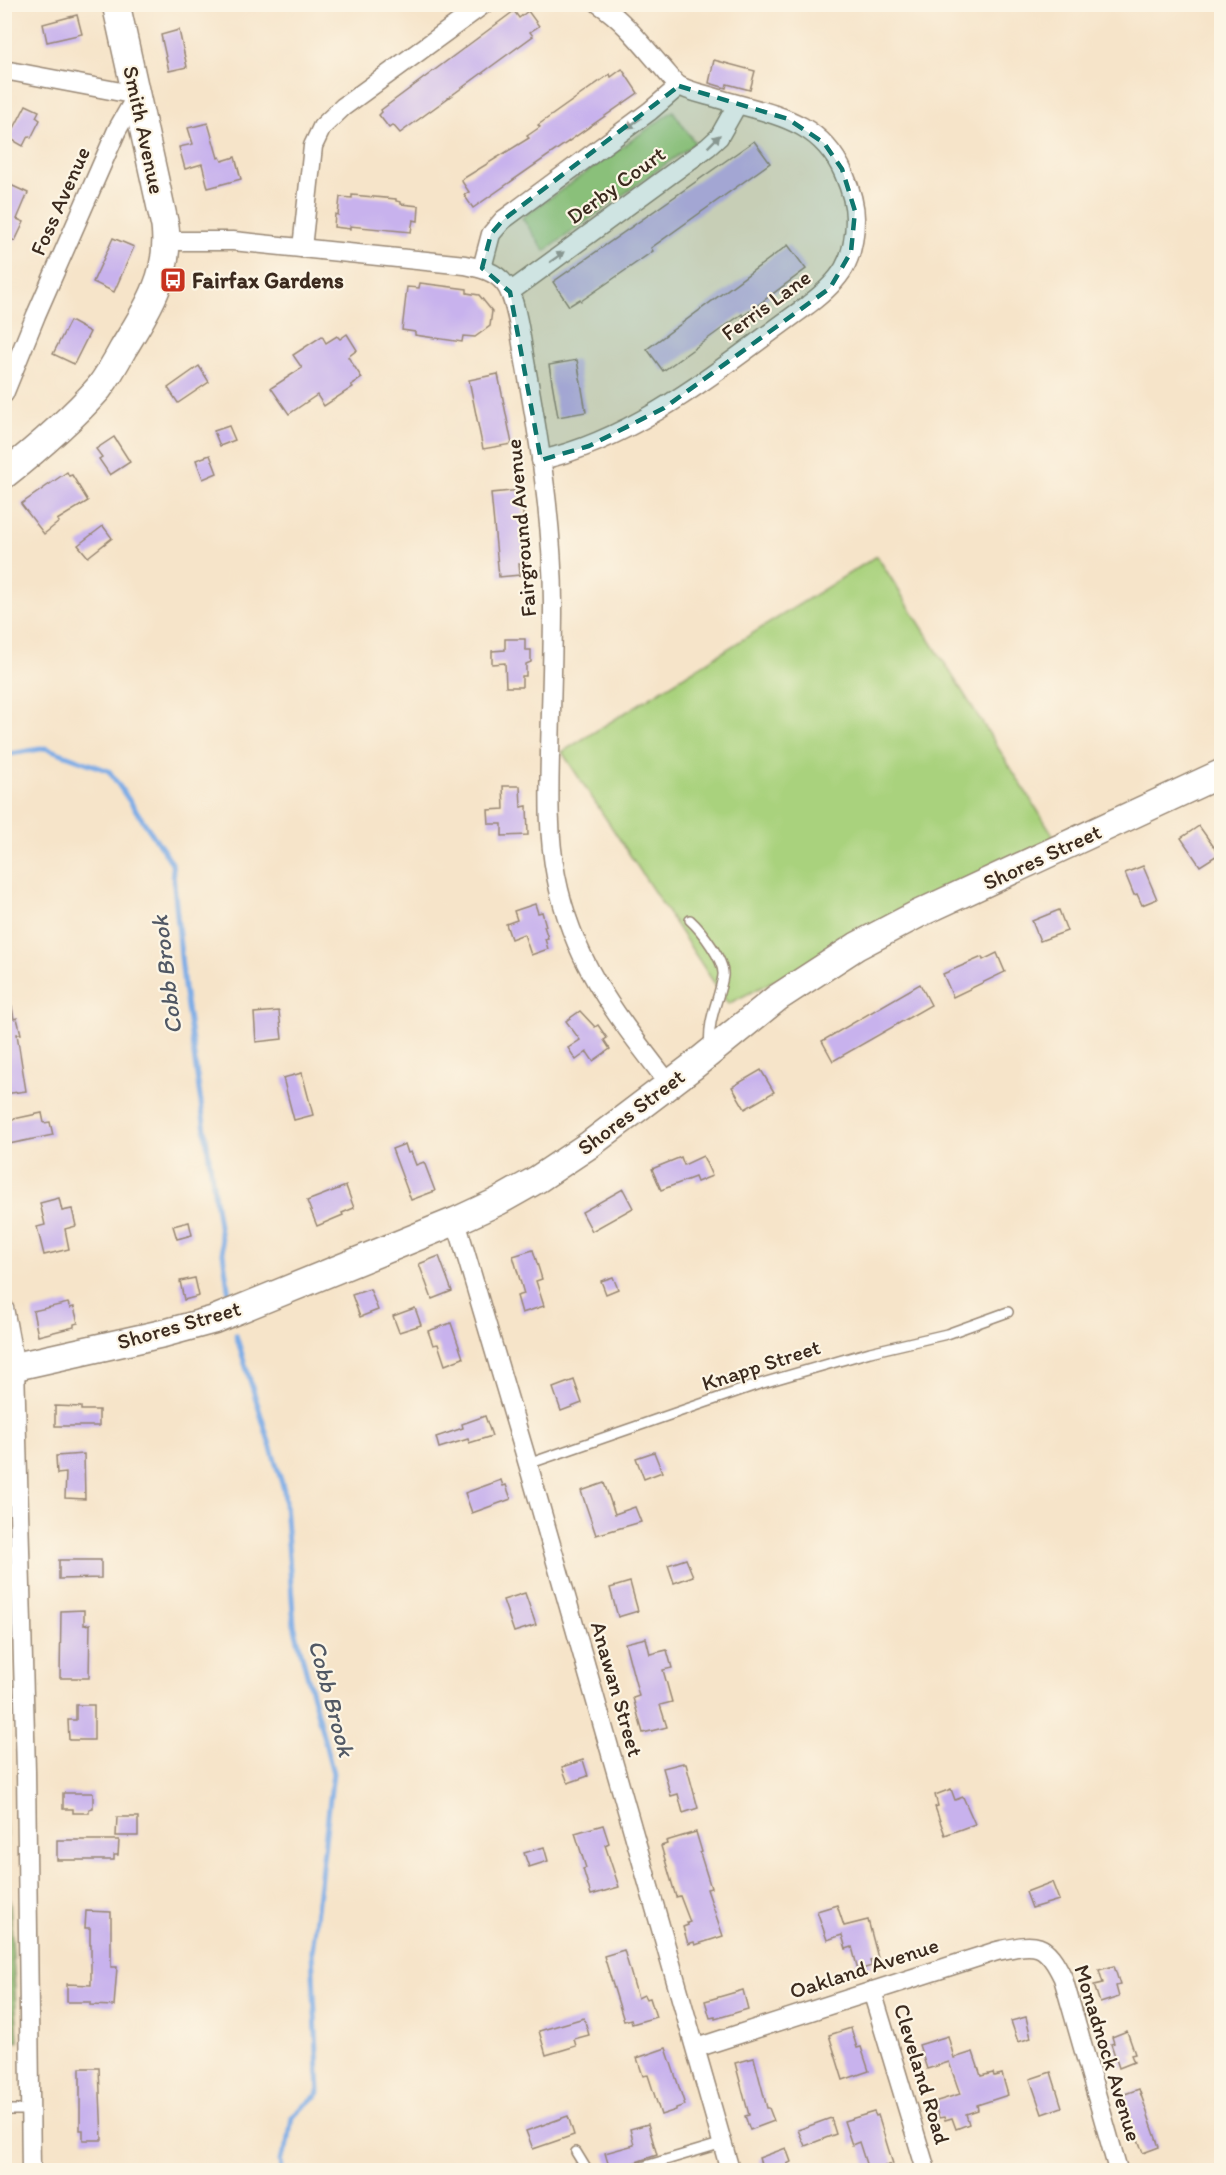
<svg xmlns="http://www.w3.org/2000/svg" width="1226" height="2175" font-family="Itim,sans-serif">
<style>
.green{fill:#a9d27d;stroke:#727e4e;stroke-width:1.5}
.forest{fill:#86b46c;stroke:#606f45;stroke-width:1.5}
.lines{fill:none;stroke-linecap:round;stroke-linejoin:round}
.stream{stroke:#7bace6;stroke-width:5}
.building{fill:#c8b2ed}
.lane-casing{stroke:#988774;stroke-width:12}
.street-casing{stroke:#988774;stroke-width:21}
.secondary-casing{stroke:#988774;stroke-width:30}
.lane{stroke:#fff;stroke-width:9}
.street{stroke:#fff;stroke-width:18}
.secondary{stroke:#fff;stroke-width:27}
.oneway{fill:#a79f9a}
.marked{fill:#0f766e;fill-opacity:0.2;stroke:#0f766e;stroke-width:4.5;stroke-dasharray:12 8;stroke-linejoin:round}
.labels{text-anchor:middle;dominant-baseline:central;stroke-width:4.5;stroke-linejoin:round;paint-order:stroke}
.street-label{font-size:22px;fill:#3b2a1e;stroke:#fcf5e5}
.poi-label{font-size:22px;font-weight:bold;fill:#3b2a1e;stroke:#fcf5e5;text-anchor:start}
.water-label{font-size:24px;font-style:italic;fill:#515864;stroke:#fcf5e5}
</style>
<rect width="100%" height="100%" fill="#fcf5e5"/>
<filter id="ink" filterUnits="userSpaceOnUse"><feTurbulence type="fractalNoise" baseFrequency=".0167" numOctaves="2"/><feDisplacementMap in="SourceGraphic" scale="12" xChannelSelector="R" yChannelSelector="G"/><feConvolveMatrix kernelMatrix="1 2 1 2 8 2 1 2 1" color-interpolation-filters="sRGB"/></filter>
<filter id="wash" filterUnits="userSpaceOnUse"><feTurbulence type="fractalNoise" baseFrequency=".008" numOctaves="4" result="noise"/><feDisplacementMap in="SourceGraphic" scale="24" xChannelSelector="R" yChannelSelector="G"/><feGaussianBlur stdDeviation="1.35" result="paint"/><feColorMatrix in="noise" values="0 0 0 0 0 0 0 0 0 0 0 0 0 0 0 0 0 1.4 0 .05"/><feComposite in="paint" operator="in"/></filter>
<g filter="url(#wash)">
<rect width="100%" height="100%" fill="#f6e4c9"/>
<g class="green">
<path d="M 673,111 L 695,143 L 545,251 L 522,218 Z"/>
<path d="M 877,556 L 1055,838 L 728,1004 L 562,752 Z"/>
</g>
<path class="forest" d="M 5,1820 L 18,2042 L 5,2038 Z"/>
<g class="lines">
<g class="stream">
<path d="M 4,755 L 46,748 L 109,771 L 172,863 L 184,987 L 230,1301"/>
<path d="M 236,1335 L 284,1490 L 294,1625 L 333,1773 L 312,1952 L 319,2093 L 292,2117 L 288,2144 L 280,2160 L 281,2170"/>
</g>
</g>
<g id="blocks">
<g class="building">
<path d="M 514,11 L 519,18 L 528,11 L 539,26 L 530,32 L 533,36 L 400,133 L 393,125 L 389,128 L 379,115 L 382,112 L 381,110 Z"/>
<path d="M 77,15 L 82,34 L 47,42 L 43,24 Z"/>
<path d="M 179,30 L 187,67 L 169,71 L 161,35 Z"/>
<path d="M 714,60 L 755,71 L 750,90 L 727,84 L 726,88 L 709,83 Z"/>
<path d="M 622,69 L 638,93 L 473,208 L 464,195 L 469,192 L 461,180 L 529,138 L 527,136 L 540,127 L 538,125 L 610,74 L 611,77 Z"/>
<path d="M 26,105 L 39,111 L 36,117 L 40,120 L 31,138 L 28,136 L 23,146 L 9,138 Z"/>
<path d="M 208,123 L 218,158 L 220,157 L 222,161 L 235,157 L 241,179 L 208,188 L 202,164 L 185,169 L 179,147 L 193,144 L 188,128 Z"/>
<path d="M 754,141 L 770,163 L 651,248 L 653,251 L 613,279 L 581,301 L 580,299 L 569,306 L 553,282 Z"/>
<path d="M 4,182 L 28,193 L 17,219 L 24,222 L 15,241 L 8,238 L 4,247 Z"/>
<path d="M 352,195 L 396,199 L 396,201 L 401,202 L 401,204 L 419,206 L 418,221 L 413,220 L 411,232 L 350,226 L 350,229 L 334,227 L 335,214 L 338,215 L 340,197 L 352,198 Z"/>
<path d="M 113,238 L 134,247 L 114,292 L 93,282 Z"/>
<path d="M 788,245 L 806,269 L 743,316 L 742,314 L 663,371 L 647,349 Z"/>
<path d="M 420,283 L 467,289 L 467,293 L 479,295 L 492,311 L 490,326 L 475,337 L 463,336 L 462,342 L 415,335 L 415,332 L 402,330 L 407,287 L 419,288 Z"/>
<path d="M 70,321 L 90,332 L 74,364 L 53,354 Z"/>
<path d="M 347,334 L 357,350 L 348,357 L 362,378 L 351,385 L 353,387 L 324,406 L 317,395 L 289,414 L 271,388 L 302,368 L 293,355 L 322,336 L 326,343 L 337,336 L 340,339 Z"/>
<path d="M 577,360 L 586,412 L 558,417 L 549,365 Z"/>
<path d="M 199,366 L 209,382 L 178,403 L 168,388 Z"/>
<path d="M 498,374 L 512,444 L 483,449 L 469,380 Z"/>
<path d="M 229,426 L 235,440 L 220,446 L 214,431 Z"/>
<path d="M 114,437 L 130,462 L 110,475 L 99,459 L 102,457 L 96,449 Z"/>
<path d="M 210,455 L 217,473 L 203,479 L 196,460 Z"/>
<path d="M 67,472 L 69,476 L 72,475 L 88,501 L 57,520 L 59,522 L 44,534 L 21,504 Z"/>
<path d="M 521,490 L 527,563 L 519,564 L 520,575 L 499,577 L 491,493 Z"/>
<path d="M 103,526 L 112,538 L 88,557 L 78,545 Z"/>
<path d="M 505,639 L 525,639 L 525,650 L 531,650 L 531,662 L 526,664 L 526,676 L 522,676 L 522,687 L 506,687 L 505,663 L 492,664 L 492,651 L 505,650 Z"/>
<path d="M 503,786 L 520,786 L 521,807 L 527,806 L 528,835 L 502,836 L 502,824 L 489,824 L 488,810 L 504,809 Z"/>
<path d="M 1199,826 L 1219,854 L 1200,866 L 1181,838 Z"/>
<path d="M 1143,866 L 1157,899 L 1142,905 L 1137,894 L 1134,895 L 1125,873 Z"/>
<path d="M 535,904 L 538,913 L 542,912 L 546,926 L 544,926 L 548,938 L 545,939 L 548,949 L 531,955 L 524,934 L 511,939 L 506,924 L 517,920 L 514,911 Z"/>
<path d="M 1059,910 L 1067,931 L 1040,941 L 1032,921 Z"/>
<path d="M 997,953 L 1005,972 L 953,997 L 943,974 L 982,957 L 983,960 Z"/>
<path d="M 920,984 L 931,1005 L 833,1061 L 822,1041 Z"/>
<path d="M 4,1007 L 12,1007 L 14,1019 L 17,1018 L 21,1034 L 17,1034 L 26,1091 L 4,1094 Z"/>
<path d="M 279,1011 L 282,1039 L 256,1042 L 254,1013 Z"/>
<path d="M 580,1011 L 595,1027 L 598,1025 L 607,1038 L 604,1040 L 610,1049 L 593,1061 L 587,1052 L 576,1060 L 568,1048 L 580,1040 L 566,1021 Z"/>
<path d="M 761,1070 L 774,1092 L 745,1109 L 732,1087 Z"/>
<path d="M 302,1073 L 313,1115 L 294,1120 L 283,1078 Z"/>
<path d="M 42,1113 L 44,1123 L 50,1122 L 53,1135 L 4,1145 L 4,1121 Z"/>
<path d="M 405,1144 L 408,1153 L 411,1152 L 416,1165 L 424,1162 L 435,1191 L 411,1200 L 392,1149 Z"/>
<path d="M 703,1156 L 712,1176 L 697,1182 L 695,1177 L 661,1190 L 652,1169 L 681,1157 L 684,1165 Z"/>
<path d="M 346,1186 L 354,1208 L 342,1213 L 343,1215 L 317,1226 L 307,1201 Z"/>
<path d="M 623,1189 L 633,1208 L 592,1231 L 582,1212 Z"/>
<path d="M 59,1198 L 62,1211 L 72,1209 L 76,1226 L 65,1229 L 69,1249 L 44,1255 L 37,1227 L 45,1225 L 40,1203 Z"/>
<path d="M 189,1222 L 192,1235 L 177,1239 L 173,1226 Z"/>
<path d="M 533,1250 L 542,1279 L 536,1281 L 544,1306 L 522,1313 L 517,1296 L 524,1294 L 513,1256 Z"/>
<path d="M 439,1256 L 452,1291 L 432,1299 L 419,1264 Z"/>
<path d="M 613,1277 L 618,1289 L 606,1294 L 601,1281 Z"/>
<path d="M 195,1278 L 199,1296 L 184,1300 L 180,1281 Z"/>
<path d="M 370,1289 L 378,1310 L 360,1317 L 352,1295 Z"/>
<path d="M 68,1303 L 70,1308 L 74,1307 L 78,1323 L 74,1324 L 74,1327 L 38,1336 L 33,1311 Z"/>
<path d="M 415,1308 L 421,1325 L 399,1332 L 393,1316 Z"/>
<path d="M 451,1323 L 463,1358 L 445,1365 L 438,1344 L 433,1345 L 428,1331 Z"/>
<path d="M 574,1380 L 582,1403 L 561,1411 L 553,1388 Z"/>
<path d="M 55,1406 L 81,1407 L 81,1410 L 99,1410 L 99,1426 L 55,1426 Z"/>
<path d="M 485,1416 L 492,1436 L 469,1443 L 468,1439 L 439,1448 L 436,1437 L 463,1428 L 462,1424 Z"/>
<path d="M 654,1452 L 662,1472 L 644,1479 L 636,1458 Z"/>
<path d="M 84,1454 L 85,1499 L 65,1498 L 66,1473 L 57,1474 L 56,1456 Z"/>
<path d="M 501,1480 L 503,1486 L 506,1485 L 511,1499 L 472,1513 L 465,1493 Z"/>
<path d="M 604,1483 L 615,1514 L 635,1507 L 641,1522 L 596,1535 L 581,1491 Z"/>
<path d="M 686,1559 L 693,1576 L 674,1583 L 668,1565 Z"/>
<path d="M 59,1560 L 101,1560 L 101,1578 L 59,1579 Z"/>
<path d="M 630,1582 L 638,1611 L 618,1617 L 610,1588 Z"/>
<path d="M 525,1593 L 536,1625 L 514,1632 L 503,1600 Z"/>
<path d="M 84,1610 L 84,1625 L 90,1624 L 89,1678 L 60,1678 L 61,1611 Z"/>
<path d="M 646,1638 L 650,1654 L 667,1650 L 672,1668 L 663,1670 L 672,1702 L 660,1705 L 667,1727 L 643,1733 L 633,1698 L 639,1696 L 625,1643 Z"/>
<path d="M 76,1705 L 94,1705 L 94,1740 L 69,1740 L 68,1720 L 76,1720 Z"/>
<path d="M 583,1760 L 588,1776 L 568,1783 L 562,1767 Z"/>
<path d="M 683,1763 L 683,1764 L 686,1764 L 698,1808 L 683,1813 L 678,1794 L 671,1796 L 663,1768 Z"/>
<path d="M 951,1789 L 955,1800 L 963,1797 L 975,1824 L 945,1835 L 935,1807 L 938,1806 L 935,1795 Z"/>
<path d="M 63,1793 L 93,1793 L 93,1808 L 89,1809 L 89,1813 L 73,1813 L 73,1809 L 63,1809 Z"/>
<path d="M 117,1817 L 138,1817 L 138,1836 L 116,1836 Z"/>
<path d="M 603,1825 L 609,1843 L 605,1845 L 619,1887 L 591,1895 L 583,1869 L 586,1868 L 575,1833 Z"/>
<path d="M 696,1832 L 702,1852 L 700,1853 L 711,1888 L 707,1889 L 723,1936 L 695,1945 L 694,1942 L 688,1944 L 683,1927 L 688,1925 L 687,1923 L 690,1922 L 680,1896 L 676,1897 L 661,1846 L 667,1844 L 666,1841 Z"/>
<path d="M 57,1840 L 119,1840 L 118,1855 L 114,1855 L 114,1860 L 57,1860 Z"/>
<path d="M 544,1847 L 548,1861 L 529,1867 L 524,1853 Z"/>
<path d="M 1052,1882 L 1059,1900 L 1032,1908 L 1026,1892 Z"/>
<path d="M 837,1905 L 844,1926 L 868,1920 L 878,1958 L 870,1961 L 872,1966 L 858,1970 L 852,1947 L 846,1949 L 842,1935 L 827,1940 L 817,1911 Z"/>
<path d="M 86,1911 L 111,1912 L 111,1967 L 117,1967 L 114,2006 L 90,2005 L 90,2002 L 67,2002 L 67,1984 L 91,1985 L 91,1945 L 90,1945 L 90,1928 L 85,1928 Z"/>
<path d="M 624,1950 L 638,1998 L 644,1995 L 646,1999 L 650,1998 L 656,2017 L 632,2024 L 631,2019 L 624,2021 L 604,1956 Z"/>
<path d="M 1114,1966 L 1120,1985 L 1116,1986 L 1119,1997 L 1100,2003 L 1094,1985 L 1103,1983 L 1099,1970 Z"/>
<path d="M 743,1990 L 748,2009 L 715,2019 L 715,2017 L 710,2018 L 705,2001 Z"/>
<path d="M 1026,2017 L 1031,2038 L 1018,2042 L 1011,2021 Z"/>
<path d="M 584,2018 L 589,2035 L 574,2039 L 576,2046 L 546,2055 L 539,2031 Z"/>
<path d="M 851,2028 L 857,2048 L 861,2047 L 869,2071 L 843,2080 L 829,2035 Z"/>
<path d="M 1127,2031 L 1135,2054 L 1131,2055 L 1134,2062 L 1119,2068 L 1111,2044 L 1114,2043 L 1112,2037 Z"/>
<path d="M 948,2036 L 954,2058 L 973,2052 L 981,2076 L 993,2073 L 994,2076 L 1002,2074 L 1008,2095 L 977,2105 L 978,2110 L 966,2114 L 969,2124 L 956,2129 L 952,2118 L 945,2120 L 944,2117 L 939,2118 L 934,2102 L 960,2094 L 949,2062 L 927,2069 L 919,2045 Z"/>
<path d="M 666,2048 L 685,2105 L 676,2108 L 676,2110 L 661,2115 L 648,2075 L 643,2076 L 637,2058 Z"/>
<path d="M 754,2058 L 767,2108 L 769,2108 L 774,2121 L 750,2130 L 745,2116 L 749,2115 L 735,2063 Z"/>
<path d="M 80,2068 L 99,2068 L 102,2140 L 83,2140 L 83,2130 L 80,2130 Z"/>
<path d="M 1051,2072 L 1062,2107 L 1042,2114 L 1030,2079 Z"/>
<path d="M 1139,2089 L 1159,2147 L 1143,2153 L 1122,2095 Z"/>
<path d="M 874,2112 L 876,2116 L 878,2115 L 893,2164 L 868,2170 L 859,2142 L 852,2145 L 844,2121 Z"/>
<path d="M 568,2116 L 574,2135 L 533,2149 L 526,2131 Z"/>
<path d="M 831,2118 L 836,2134 L 805,2146 L 798,2130 Z"/>
<path d="M 648,2124 L 657,2155 L 630,2164 L 625,2170 L 610,2170 L 605,2153 L 634,2145 L 630,2129 Z"/>
<path d="M 786,2148 L 791,2162 L 787,2164 L 789,2170 L 763,2170 L 759,2158 Z"/>
</g>
</g>
</g>
<g filter="url(#ink)">
<use href="#blocks" fill-opacity="0" stroke="#988774" stroke-width="1.5"/>
<g class="lines">
<defs>
<g id="lane">
<path d="M 690,920 C 701,930 725,961 723,976 C 719,1001 707,1019 710,1046"/>
<path d="M 528,1464 L 756,1385 L 870,1352 L 947,1334 L 1008,1312"/>
<path d="M 4,2110 L 30,2110"/>
<path d="M 576,2152 L 587,2170"/>
<path d="M 632,2170 L 723,2143"/>
</g>
<g id="street">
<path d="M 4,70 L 137,95 L 117,130 L 36,315 L 4,394"/>
<path d="M 167,241 L 233,241 L 465,265 C 480,268 495,271 505,284 C 517,299 522,347 526,367 C 540,445 553,525 553,605 C 553,654 551,704 550,754 C 549,795 548,835 556,876 C 573,963 617,1016 669,1084"/>
<path d="M 302,248 L 313,146 L 322,127 L 343,107 L 484,4"/>
<path d="M 482,268 L 491,234 L 503,220 L 650,111 L 679,86"/>
<path d="M 510,292 L 708,147 L 719,137 L 737,105"/>
<path d="M 541,460 C 642,437 725,364 808,305 C 841,280 855,261 855,218 C 855,202 850,188 844,174 C 819,116 766,114 713,97 C 703,94 687,91 678,85 C 672,80 666,71 660,65 C 641,43 623,20 599,4"/>
<path d="M 456,1221 L 528,1464 L 730,2170"/>
<path d="M 4,1308 L 15,1366 L 26,1771 L 31,2170"/>
<path d="M 872,1991 L 926,2170"/>
<path d="M 696,2048 L 997,1951 C 1036,1943 1045,1940 1063,1978 L 1118,2170"/>
</g>
<g id="secondary">
<path d="M 4,475 C 38,448 71,420 99,388 C 108,376 116,362 123,349 C 147,310 171,274 165,226 L 116,4"/>
<path d="M 4,1369 L 165,1333 L 213,1320 L 456,1221 L 499,1201 L 538,1179 L 589,1145 L 692,1067 L 777,998 L 857,946 L 918,914 L 1222,773"/>
</g>
</defs>
<use href="#lane" class="lane-casing"/>
<use href="#street" class="street-casing"/>
<use href="#secondary" class="secondary-casing"/>
<use href="#lane" class="lane"/>
<use href="#street" class="street"/>
<use href="#secondary" class="secondary"/>
</g>
<defs><path id="oneway-solid" d="M-6-.8H1V-3.2L6.5 0L1 3.2V.8H-6Z" transform="scale(1.5)"/></defs>
<g class="oneway">
<use href="#oneway-solid" transform="translate(634 123) rotate(144)"/>
<use href="#oneway-solid" transform="translate(714 141) rotate(-45)"/>
<use href="#oneway-solid" transform="translate(557 257) rotate(-36)"/>
</g>
</g>
<path class="marked" d="M 679,86 L 788,119 L 824,143 L 842,169 L 855,211 L 851,252 L 830,288 L 664,408 L 589,446 L 541,460 L 510,292 L 482,268 L 491,234 L 503,220 Z"/>
<defs>
<symbol id="bus-square" viewBox="-11 -11 22 22"><rect x="-9" y="-9" width="18" height="18" rx="4" fill="#c8321e" stroke="#fcf5e5"/><path d="M-5-6H5V4H4V6H2V4H-2V6H-4V4H-5ZM-3.5-4V0h7V-4ZM-3.5 1.2v1.5H-2V1.2ZM2 1.2v1.5H3.5V1.2Z" fill="#fff"/></symbol>
</defs>
<g fill-rule="evenodd">
<use href="#bus-square" x="158" y="265" width="30" height="30"/>
</g>
<g class="labels">
<g class="street-label">
<text transform="translate(144 130) rotate(78)">Smith Avenue</text>
<text transform="translate(616 185) rotate(-36)">Derby Court</text>
<text transform="translate(60 201) rotate(-66)">Foss Avenue</text>
<text transform="translate(766 305) rotate(-36)">Ferris Lane</text>
<text transform="translate(521 528) rotate(-95)">Fairground Avenue</text>
<text transform="translate(1042 857) rotate(-25)">Shores Street</text>
<text transform="translate(631 1112) rotate(-37)">Shores Street</text>
<text transform="translate(179 1325) rotate(-16)">Shores Street</text>
<text transform="translate(761 1365) rotate(-18)">Knapp Street</text>
<text transform="translate(617 1689) rotate(74)">Anawan Street</text>
<text transform="translate(864 1968) rotate(-18)">Oakland Avenue</text>
<text transform="translate(1108 2053) rotate(73)">Monadnock Avenue</text>
<text transform="translate(922 2074) rotate(73)">Cleveland Road</text>
</g>
<g class="poi-label">
<text x="192" y="280">Fairfax Gardens</text>
</g>
<g class="water-label">
<text transform="translate(166 975) rotate(-97)">Cobb Brook</text>
<text transform="translate(332 1698) rotate(75)">Cobb Brook</text>
</g>
</g>
<rect width="1226" height="2175" fill="none" stroke="#fcf5e5" stroke-width="24"/>
</svg>
